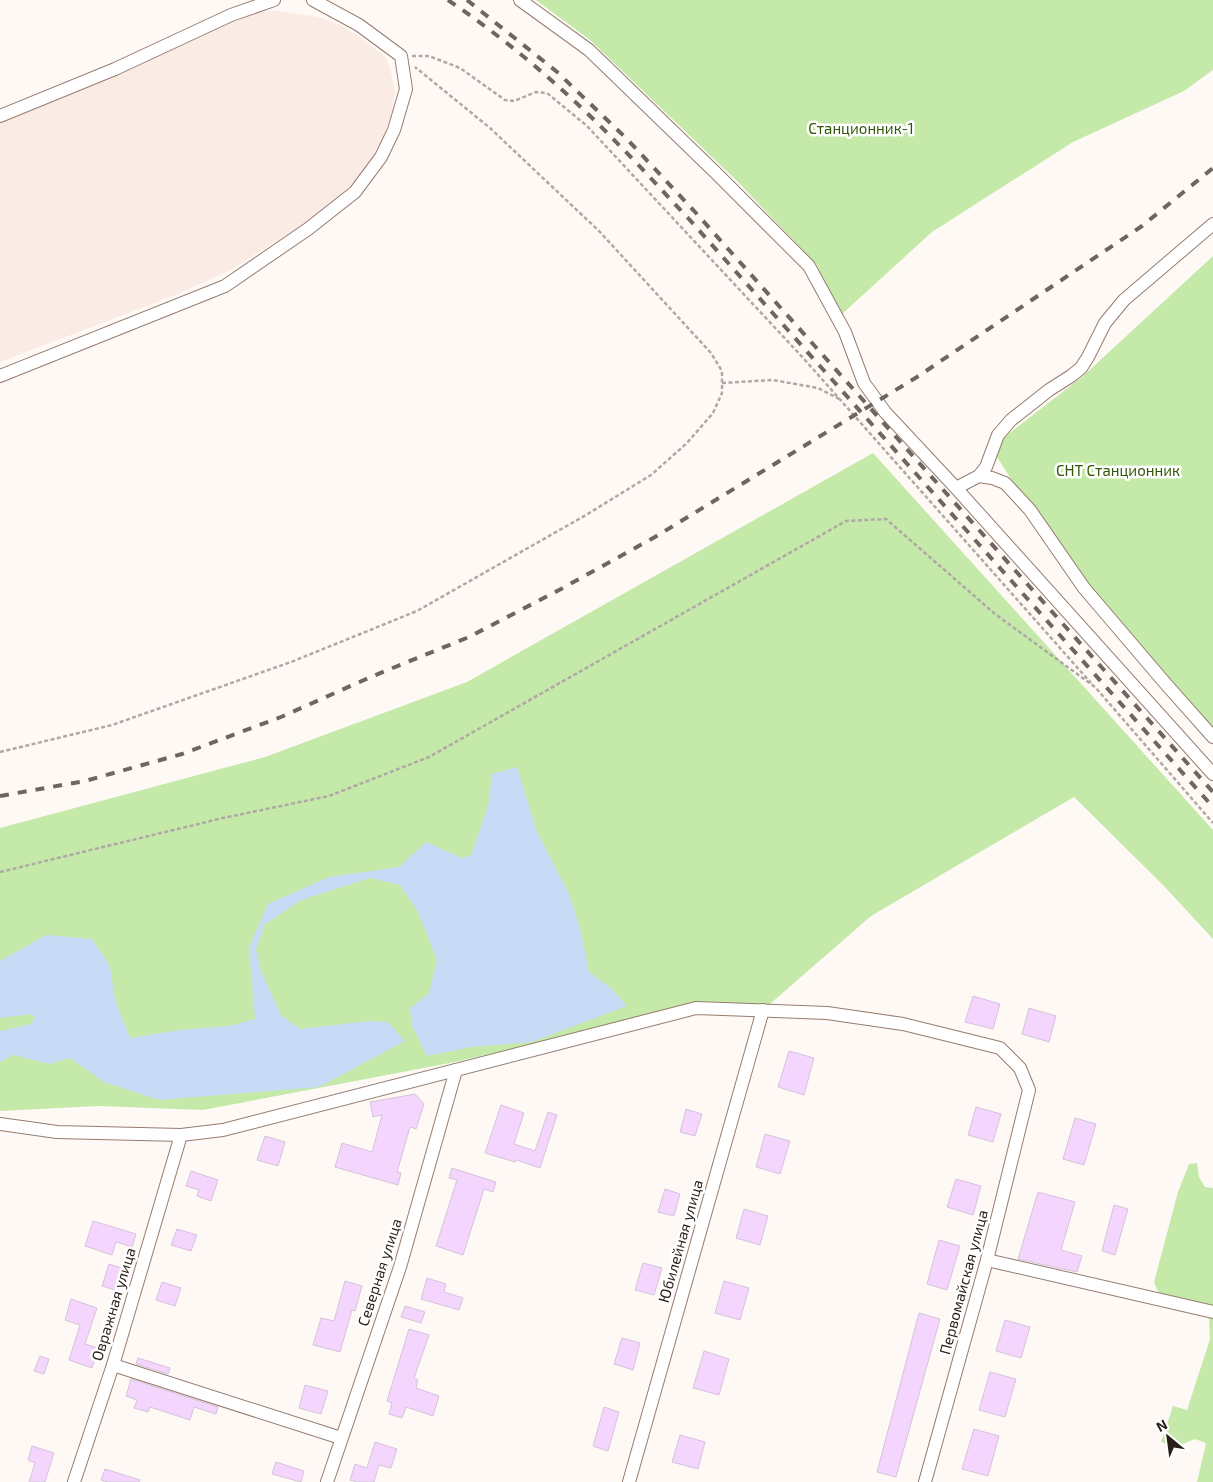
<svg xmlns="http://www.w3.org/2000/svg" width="1213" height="1482" font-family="'Exo 2',sans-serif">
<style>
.built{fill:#faebe4}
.green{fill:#c4e9a8}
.water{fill:#c9daf6}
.building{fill:#f4d5fd;stroke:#d5c3da}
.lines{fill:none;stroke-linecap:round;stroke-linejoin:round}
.minor-casing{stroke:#957c6f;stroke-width:14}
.path{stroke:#afa8a4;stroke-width:2.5;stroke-dasharray:4 2.5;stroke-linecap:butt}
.minor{stroke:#fff;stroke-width:12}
.rail{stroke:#6e6560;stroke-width:4;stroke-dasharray:9 9;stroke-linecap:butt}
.labels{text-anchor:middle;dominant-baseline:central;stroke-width:5;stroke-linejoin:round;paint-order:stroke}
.park-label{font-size:15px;fill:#325608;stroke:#fff}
.street-label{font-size:15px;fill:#281e19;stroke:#fff}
</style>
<rect width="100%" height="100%" fill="#fff9f6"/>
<path class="built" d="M 257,11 L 280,11 L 319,17 L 342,26 L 360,37 L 385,57 L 390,68 L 395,92 L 392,111 L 383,137 L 371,160 L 355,181 L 338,197 L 304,224 L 229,271 L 173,296 L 0,362 L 0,123 L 121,72 Z"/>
<g class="green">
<path d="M 536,0 L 1213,0 L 1213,70 L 1184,91 L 1073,142 L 932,232 L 841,315 L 817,265 L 737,181 L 590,40 Z"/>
<path d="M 1213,256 L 1213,745 L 1145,670 L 1076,581 L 997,457 L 1003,438 L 1082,377 Z"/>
<path d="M 873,453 L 1213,830 L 1213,939 L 1163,885 L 1074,797 L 871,916 L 763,1010 L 696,1008 L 450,1063 L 203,1110 L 99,1106 L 0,1111 L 0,828 L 265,757 L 467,682 Z"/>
<path d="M 1197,1163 L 1199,1177 L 1205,1187 L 1213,1188 L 1213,1482 L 1197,1482 L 1206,1443 L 1195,1439 L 1175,1447 L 1161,1442 L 1173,1406 L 1187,1410 L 1210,1339 L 1209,1319 L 1194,1302 L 1159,1294 L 1154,1282 L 1178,1192 L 1189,1164 Z"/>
</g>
<path class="water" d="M 517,767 L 537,832 L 569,894 L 580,928 L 589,972 L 611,988 L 627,1006 L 532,1042 L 472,1047 L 427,1056 L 412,1026 L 410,1008 L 429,993 L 437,960 L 418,912 L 400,885 L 370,878 L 301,900 L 264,925 L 256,949 L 261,971 L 281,1015 L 300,1029 L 368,1021 L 388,1022 L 405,1041 L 319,1087 L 159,1100 L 104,1082 L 70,1058 L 49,1064 L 13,1055 L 0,1062 L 0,1031 L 31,1024 L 35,1017 L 31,1014 L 0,1018 L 0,961 L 46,935 L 92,939 L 110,966 L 115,1000 L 130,1038 L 180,1030 L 229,1026 L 255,1019 L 249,947 L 268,904 L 329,877 L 399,867 L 426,842 L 462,858 L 471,855 L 488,806 L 492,774 Z"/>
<g class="building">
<path d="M 973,996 L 1000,1004 L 993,1029 L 965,1022 Z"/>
<path d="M 1029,1008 L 1056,1016 L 1049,1042 L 1022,1034 Z"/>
<path d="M 789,1051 L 814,1058 L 804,1095 L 778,1087 Z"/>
<path d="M 415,1094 L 424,1104 L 416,1129 L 410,1127 L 397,1172 L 401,1173 L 398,1185 L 335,1167 L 342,1143 L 372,1152 L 382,1115 L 373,1117 L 370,1102 Z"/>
<path d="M 501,1105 L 524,1113 L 514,1144 L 535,1151 L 548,1112 L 557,1115 L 540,1168 L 516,1160 L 515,1162 L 485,1153 Z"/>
<path d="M 976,1107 L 1001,1114 L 993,1142 L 968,1135 Z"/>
<path d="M 686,1109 L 702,1114 L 695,1136 L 680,1132 Z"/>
<path d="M 1075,1118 L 1096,1124 L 1084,1165 L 1063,1159 Z"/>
<path d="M 765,1134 L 790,1141 L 780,1174 L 756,1167 Z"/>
<path d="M 265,1136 L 285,1142 L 278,1166 L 257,1160 Z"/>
<path d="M 452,1168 L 496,1182 L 493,1192 L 484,1189 L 463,1255 L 436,1246 L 457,1180 L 449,1178 Z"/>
<path d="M 191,1171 L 218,1180 L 211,1201 L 197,1196 L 199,1190 L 186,1186 Z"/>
<path d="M 956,1179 L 981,1186 L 973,1215 L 947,1207 Z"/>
<path d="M 665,1189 L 680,1194 L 674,1216 L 658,1212 Z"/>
<path d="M 1038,1192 L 1075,1202 L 1061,1250 L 1082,1256 L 1077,1272 L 1018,1259 Z"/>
<path d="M 1114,1205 L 1128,1209 L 1115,1255 L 1102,1251 Z"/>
<path d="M 744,1209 L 768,1216 L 760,1245 L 736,1238 Z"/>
<path d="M 93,1221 L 136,1234 L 132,1247 L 116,1242 L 112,1255 L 85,1246 Z"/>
<path d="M 177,1229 L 197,1235 L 191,1251 L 171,1245 Z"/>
<path d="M 939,1240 L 960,1246 L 947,1290 L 927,1284 Z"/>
<path d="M 643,1263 L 662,1268 L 654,1295 L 635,1290 Z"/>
<path d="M 109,1264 L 125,1269 L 118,1291 L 102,1286 Z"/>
<path d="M 427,1278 L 446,1284 L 444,1292 L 463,1298 L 459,1310 L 421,1299 Z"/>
<path d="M 345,1281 L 362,1286 L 355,1311 L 352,1310 L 340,1352 L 313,1345 L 321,1318 L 334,1321 Z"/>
<path d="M 724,1281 L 749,1288 L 740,1320 L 715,1313 Z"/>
<path d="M 162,1282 L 181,1288 L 175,1306 L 156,1300 Z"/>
<path d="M 71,1299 L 97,1308 L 85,1344 L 98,1348 L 92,1368 L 69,1360 L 80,1325 L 65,1320 Z"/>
<path d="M 405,1306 L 425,1312 L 421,1323 L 401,1317 Z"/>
<path d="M 919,1313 L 940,1319 L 896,1477 L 877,1472 Z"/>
<path d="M 1005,1320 L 1030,1327 L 1021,1358 L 996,1351 Z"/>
<path d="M 409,1329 L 429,1335 L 414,1378 L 418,1380 L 416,1388 L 439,1396 L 433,1416 L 406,1407 L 402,1418 L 389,1414 L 392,1403 L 387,1401 Z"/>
<path d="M 622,1338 L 640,1343 L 633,1370 L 614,1364 Z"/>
<path d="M 704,1351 L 729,1359 L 719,1395 L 693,1388 Z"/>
<path d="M 40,1356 L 49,1359 L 44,1374 L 34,1371 Z"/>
<path d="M 138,1358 L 170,1368 L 168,1374 L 136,1364 Z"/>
<path d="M 990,1372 L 1016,1379 L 1005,1417 L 979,1410 Z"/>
<path d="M 131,1379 L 218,1407 L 216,1414 L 194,1407 L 190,1420 L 150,1407 L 148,1412 L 134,1408 L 137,1400 L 126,1396 Z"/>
<path d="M 305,1385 L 328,1391 L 321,1414 L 299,1408 Z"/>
<path d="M 604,1407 L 619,1412 L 608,1451 L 593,1446 Z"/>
<path d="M 974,1429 L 999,1436 L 988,1476 L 962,1469 Z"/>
<path d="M 680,1435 L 705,1442 L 698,1469 L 672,1462 Z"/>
<path d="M 375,1442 L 397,1449 L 391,1468 L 379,1465 L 374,1482 L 357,1482 L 350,1480 L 355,1464 L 367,1468 Z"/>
<path d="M 32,1446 L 54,1453 L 45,1482 L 29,1482 L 35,1463 L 28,1460 Z"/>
<path d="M 276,1462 L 304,1471 L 301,1482 L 272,1474 Z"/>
<path d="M 105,1469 L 140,1480 L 139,1482 L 107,1482 L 101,1480 Z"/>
</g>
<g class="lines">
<defs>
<g id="minor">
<path d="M 520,0 L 589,50 L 716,173 L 809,266 L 845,332 L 864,383 L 885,412 L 956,488 L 1213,774"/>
<path d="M 0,116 L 115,69 L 231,15 L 274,0"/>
<path d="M 1213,224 L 1124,300 L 1105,323 L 1088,357 L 1081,368 L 1071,376 L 1049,390 L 1011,420 L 998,435 L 986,467 L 979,476 L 992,478 L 1005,483 L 1030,510 L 1084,588 L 1165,683 L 1213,737"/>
<path d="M 0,376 L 225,286 L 308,229 L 355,192 L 381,157 L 394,130 L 406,89 L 401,56 L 359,25 L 313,0"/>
<path d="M 956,488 L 979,476"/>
<path d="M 0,1124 L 57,1132 L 181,1135 L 223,1130 L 696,1008 L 827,1013 L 903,1024 L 1000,1048 L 1020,1068 L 1029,1090 L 987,1260 L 925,1482"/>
<path d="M 987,1260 L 1213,1312"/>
<path d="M 113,1365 L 341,1438"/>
<path d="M 74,1482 L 113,1365 L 181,1135"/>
<path d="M 327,1482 L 400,1267 L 456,1070"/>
<path d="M 629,1482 L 763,1010"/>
</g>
</defs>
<use href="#minor" class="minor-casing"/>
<g class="path">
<path d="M 412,56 L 429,56 L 460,68 L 505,100 L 514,101 L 536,92 L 547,93 L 587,126 L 805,360 L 1091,683"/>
<path d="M 722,383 L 773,380 L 818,388 L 839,399"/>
<path d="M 0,752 L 112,725 L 291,662 L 417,611 L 586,515 L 651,475 L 687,443 L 713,413 L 722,393 L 722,371 L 711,353 L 599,231 L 490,128 L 415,67"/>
<path d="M 0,872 L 223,818 L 329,796 L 429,757 L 846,521 L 886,519 L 995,614 L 1095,687 L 1213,823"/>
</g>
<use href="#minor" class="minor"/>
<g class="rail">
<path d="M 448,0 C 510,42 568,92 620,146 C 643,169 665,194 688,218 L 1213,807"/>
<path d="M 467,0 L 556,71 L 627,139 L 696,213 L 1213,792"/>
<path d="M 0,796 L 85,781 L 182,754 L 281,717 L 373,676 L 469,637 L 561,589 L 655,537 L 917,377 L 1142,226 L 1213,168"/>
</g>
</g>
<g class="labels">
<g class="park-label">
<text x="861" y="128">Станционник-1</text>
<text x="1118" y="470">СНТ Станционник</text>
</g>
<g class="street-label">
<text transform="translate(680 1241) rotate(-74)">Юбилейная улица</text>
<text transform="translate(379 1272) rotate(-72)">Северная улица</text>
<text transform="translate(963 1282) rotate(-75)">Первомайская улица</text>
<text transform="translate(113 1304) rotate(-73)">Овражная улица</text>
</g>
</g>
<g transform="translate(1168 1437) rotate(331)" stroke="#ffffff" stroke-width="4" paint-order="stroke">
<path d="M0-4L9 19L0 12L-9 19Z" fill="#281e19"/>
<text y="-8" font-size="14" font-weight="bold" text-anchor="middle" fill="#281e19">N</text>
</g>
</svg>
